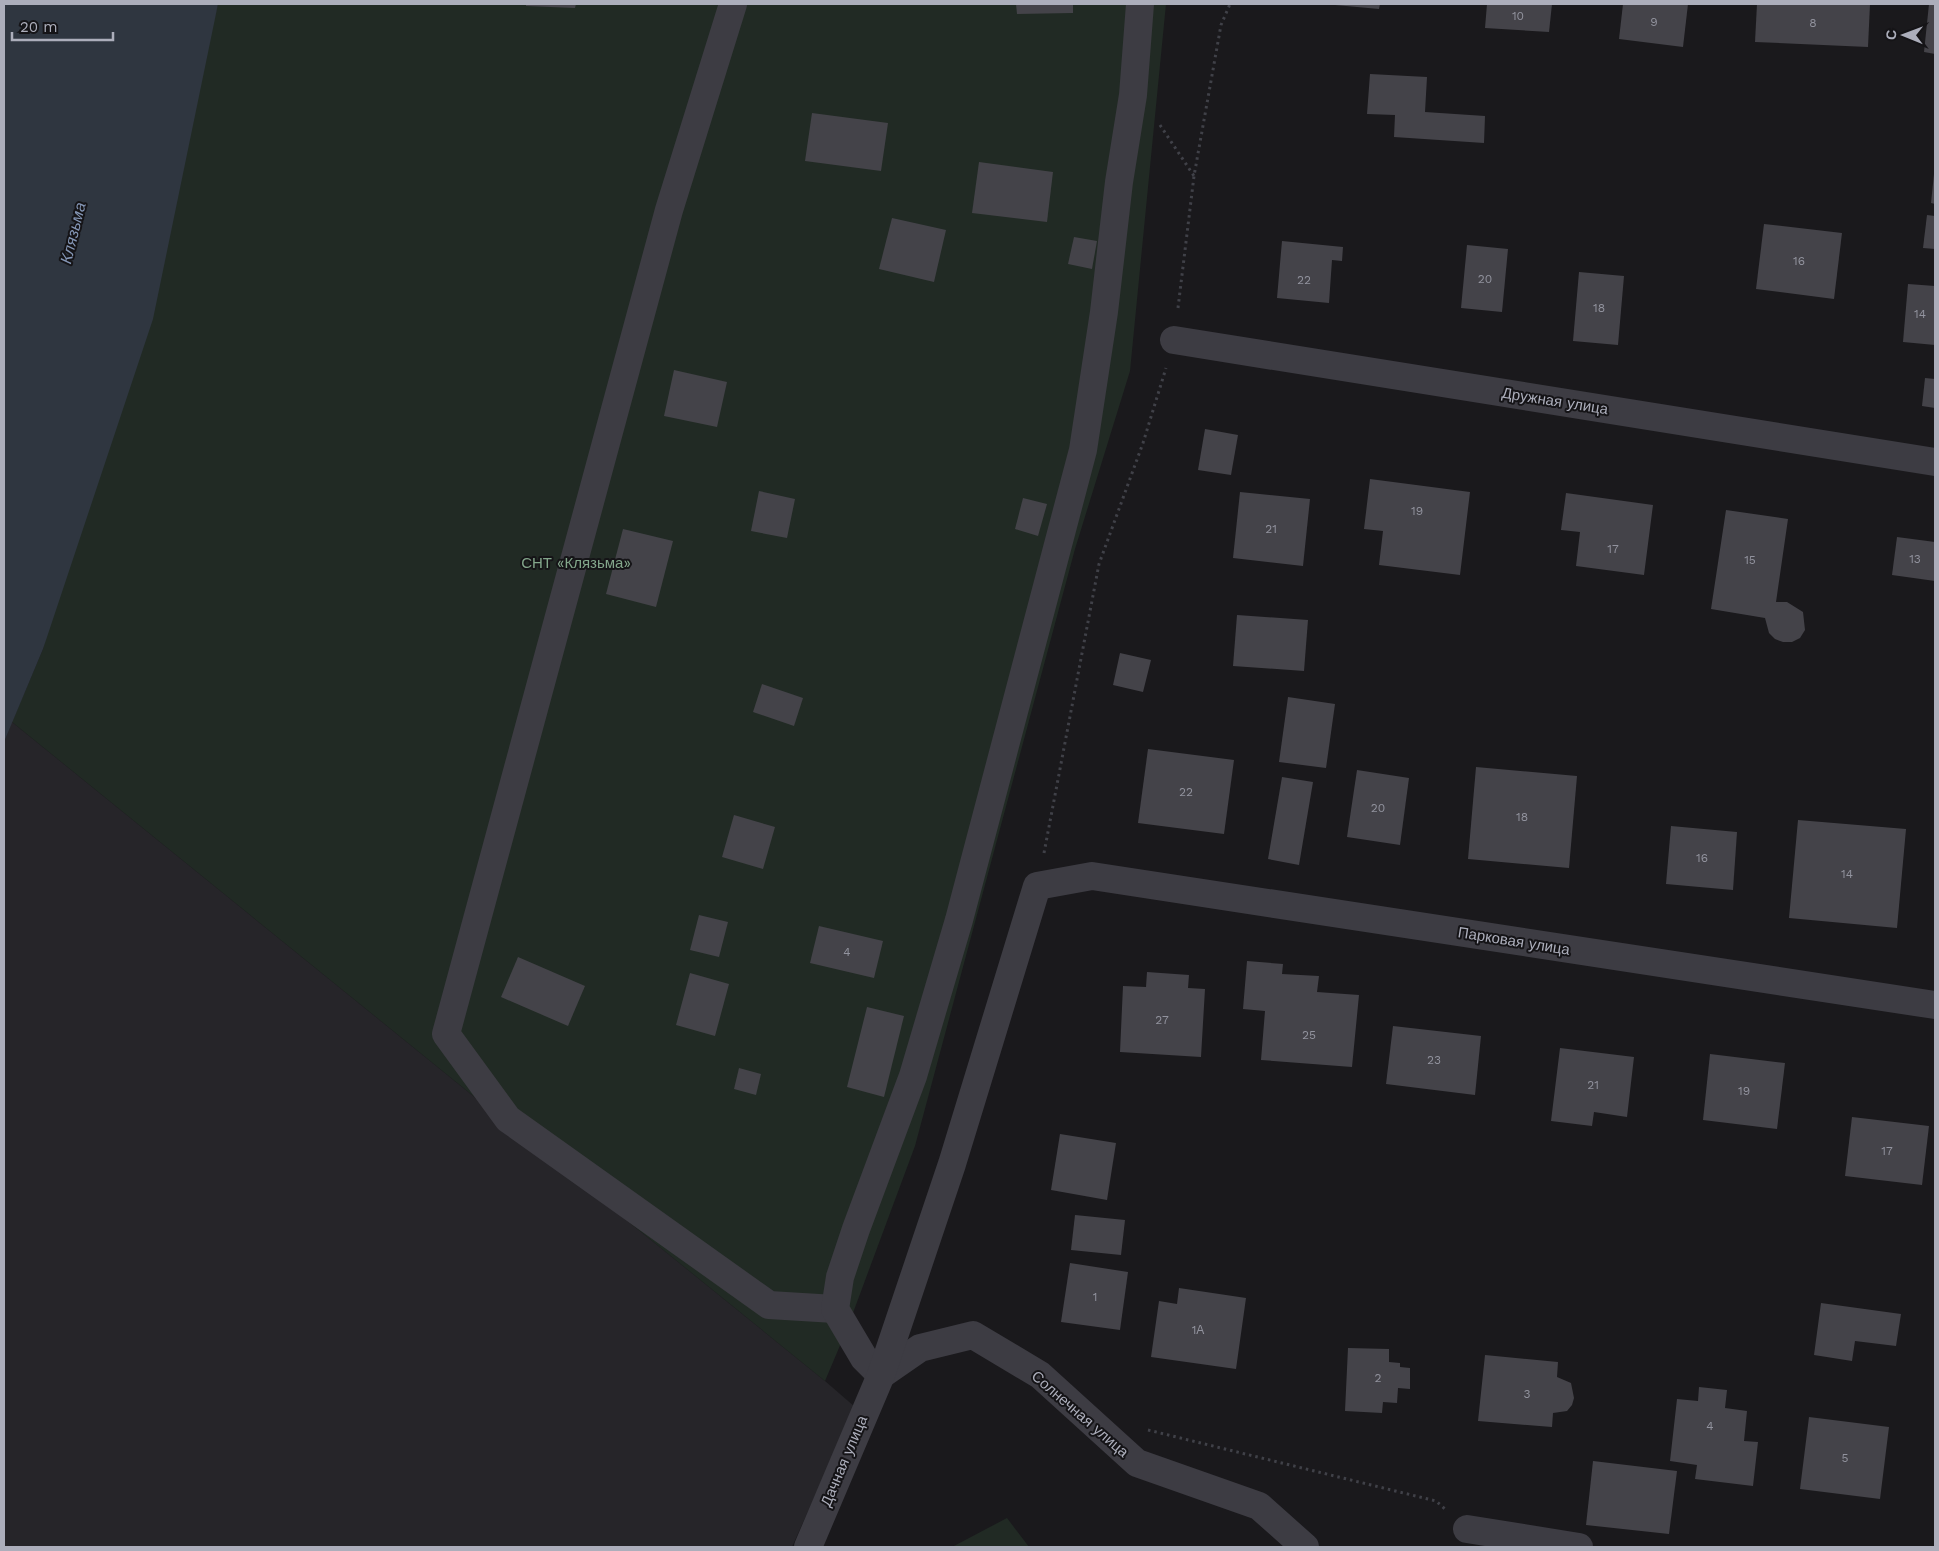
<svg xmlns="http://www.w3.org/2000/svg" width="1939" height="1551" font-family="'Work Sans',sans-serif">
<style>
.built{fill:#262529}
.green{fill:#212a24}
.water{fill:#2f3640}
.building{fill:#444349}
.lines{fill:none;stroke-linecap:round;stroke-linejoin:round}
.path{stroke:#404148;stroke-width:3;stroke-dasharray:2.5 4;stroke-linecap:butt}
.minor{stroke:#3d3c43;stroke-width:28}
.labels{text-anchor:middle;dominant-baseline:central;stroke-width:4;stroke-linejoin:round;paint-order:stroke}
.number-label{font-size:12px;fill:#92939e}
.street-label{font-size:15px;fill:#acaebb;stroke:#151417}
.park-label{font-size:15px;fill:#83a68b;stroke:#151417}
.water-label{font-size:16px;font-style:italic;fill:#8496b5;stroke:#151417}
</style>
<rect width="100%" height="100%" fill="#1a191c"/>
<path class="built" d="M 12,722 L 825,1381 L 855,1407 L 792,1547 L 4,1547 L 4,742 Z"/>
<g class="green">
<path d="M 218,4 L 1166,4 L 1130,371 L 1075,549 L 915,1146 L 847,1329 L 825,1381 L 12,722 L 43,649 Z"/>
<path d="M 1007,1518 L 1029,1547 L 952,1547 Z"/>
</g>
<path class="water" d="M 4,4 L 218,4 L 153,319 L 43,649 L 4,742 Z"/>
<g class="building">
<path d="M 526,4 L 576,4 L 575,8 L 526,6 Z"/>
<path d="M 1016,4 L 1073,4 L 1073,13 L 1017,14 Z"/>
<path d="M 1335,4 L 1380,4 L 1379,9 L 1335,5 Z"/>
<path d="M 1487,4 L 1552,4 L 1549,32 L 1485,28 Z"/>
<path d="M 1623,4 L 1688,4 L 1683,47 L 1619,39 Z"/>
<path d="M 1757,4 L 1870,4 L 1868,47 L 1755,42 Z"/>
<path d="M 1929,4 L 1935,4 L 1935,54 L 1924,52 Z"/>
<path d="M 1370,74 L 1427,77 L 1425,112 L 1485,116 L 1484,143 L 1394,137 L 1395,115 L 1367,114 Z"/>
<path d="M 812,113 L 888,123 L 881,171 L 805,161 Z"/>
<path d="M 979,162 L 1053,172 L 1047,222 L 972,213 Z"/>
<path d="M 1934,174 L 1935,174 L 1935,204 L 1931,203 Z"/>
<path d="M 1927,215 L 1935,216 L 1935,249 L 1923,248 Z"/>
<path d="M 892,218 L 946,230 L 934,282 L 879,269 Z"/>
<path d="M 1764,224 L 1842,233 L 1834,299 L 1756,289 Z"/>
<path d="M 1074,237 L 1097,241 L 1092,269 L 1068,264 Z"/>
<path d="M 1282,241 L 1343,247 L 1342,261 L 1332,260 L 1329,303 L 1277,298 Z"/>
<path d="M 1467,245 L 1508,249 L 1502,312 L 1461,308 Z"/>
<path d="M 1579,272 L 1624,276 L 1618,345 L 1573,341 Z"/>
<path d="M 1908,284 L 1935,286 L 1935,345 L 1903,342 Z"/>
<path d="M 674,370 L 727,382 L 717,427 L 664,416 Z"/>
<path d="M 1925,378 L 1935,379 L 1935,408 L 1922,406 Z"/>
<path d="M 1205,429 L 1238,435 L 1231,475 L 1198,470 Z"/>
<path d="M 1370,479 L 1470,492 L 1460,575 L 1379,565 L 1383,531 L 1364,529 Z"/>
<path d="M 759,491 L 795,499 L 787,538 L 751,531 Z"/>
<path d="M 1240,492 L 1310,499 L 1303,566 L 1233,558 Z"/>
<path d="M 1566,493 L 1653,505 L 1644,575 L 1576,566 L 1580,532 L 1561,530 Z"/>
<path d="M 1023,498 L 1047,504 L 1038,536 L 1015,529 Z"/>
<path d="M 1726,510 L 1788,519 L 1776,602 L 1787,602 L 1803,612 L 1805,630 L 1800,638 L 1792,642 L 1783,642 L 1775,639 L 1769,633 L 1765,618 L 1711,609 Z"/>
<path d="M 623,529 L 673,541 L 656,607 L 606,594 Z"/>
<path d="M 1897,537 L 1935,542 L 1935,581 L 1892,575 Z"/>
<path d="M 1237,615 L 1308,620 L 1304,671 L 1233,666 Z"/>
<path d="M 1120,653 L 1151,660 L 1143,692 L 1113,685 Z"/>
<path d="M 762,684 L 803,698 L 794,726 L 753,712 Z"/>
<path d="M 1288,697 L 1335,704 L 1326,768 L 1279,762 Z"/>
<path d="M 1148,749 L 1234,760 L 1224,834 L 1138,823 Z"/>
<path d="M 1476,767 L 1577,776 L 1569,868 L 1468,859 Z"/>
<path d="M 1357,770 L 1409,778 L 1400,845 L 1347,837 Z"/>
<path d="M 1282,777 L 1313,782 L 1299,865 L 1268,859 Z"/>
<path d="M 734,815 L 775,827 L 763,869 L 722,857 Z"/>
<path d="M 1798,820 L 1906,829 L 1897,928 L 1789,918 Z"/>
<path d="M 1671,826 L 1737,832 L 1733,890 L 1666,884 Z"/>
<path d="M 699,915 L 728,922 L 719,957 L 690,950 Z"/>
<path d="M 819,926 L 883,941 L 874,978 L 810,963 Z"/>
<path d="M 518,957 L 585,986 L 568,1026 L 501,997 Z"/>
<path d="M 1247,961 L 1283,964 L 1282,974 L 1319,976 L 1317,992 L 1359,995 L 1352,1067 L 1261,1060 L 1265,1011 L 1243,1009 Z"/>
<path d="M 1147,972 L 1189,975 L 1188,988 L 1205,989 L 1201,1057 L 1120,1052 L 1123,986 L 1146,987 Z"/>
<path d="M 690,973 L 729,984 L 715,1036 L 676,1025 Z"/>
<path d="M 867,1007 L 904,1016 L 884,1097 L 847,1087 Z"/>
<path d="M 1393,1026 L 1481,1036 L 1475,1095 L 1386,1084 Z"/>
<path d="M 1560,1048 L 1634,1057 L 1627,1117 L 1594,1112 L 1592,1126 L 1551,1121 Z"/>
<path d="M 1710,1054 L 1785,1063 L 1777,1129 L 1703,1120 Z"/>
<path d="M 739,1068 L 761,1074 L 756,1095 L 734,1089 Z"/>
<path d="M 1852,1117 L 1929,1126 L 1922,1185 L 1845,1176 Z"/>
<path d="M 1060,1134 L 1116,1143 L 1107,1200 L 1051,1190 Z"/>
<path d="M 1075,1215 L 1125,1220 L 1121,1255 L 1071,1250 Z"/>
<path d="M 1070,1263 L 1128,1272 L 1120,1330 L 1061,1322 Z"/>
<path d="M 1179,1288 L 1246,1298 L 1236,1369 L 1151,1357 L 1159,1301 L 1177,1304 Z"/>
<path d="M 1821,1303 L 1901,1314 L 1896,1346 L 1855,1341 L 1852,1361 L 1814,1355 Z"/>
<path d="M 1348,1348 L 1389,1349 L 1389,1362 L 1400,1363 L 1400,1367 L 1410,1368 L 1410,1389 L 1398,1388 L 1397,1403 L 1383,1402 L 1382,1413 L 1345,1411 Z"/>
<path d="M 1485,1355 L 1558,1362 L 1557,1377 L 1571,1383 L 1574,1398 L 1572,1405 L 1567,1411 L 1553,1413 L 1552,1427 L 1478,1421 Z"/>
<path d="M 1699,1387 L 1727,1390 L 1725,1408 L 1747,1411 L 1744,1441 L 1758,1442 L 1753,1486 L 1695,1479 L 1697,1465 L 1670,1461 L 1677,1399 L 1698,1401 Z"/>
<path d="M 1809,1417 L 1889,1427 L 1880,1499 L 1800,1489 Z"/>
<path d="M 1593,1461 L 1677,1471 L 1669,1534 L 1586,1525 Z"/>
</g>
<g class="lines">
<g class="path">
<path d="M 1160,125 L 1194,176"/>
<path d="M 1178,308 L 1194,176 L 1221,25 L 1230,4"/>
<path d="M 1044,853 L 1099,564 L 1143,443 L 1166,368"/>
<path d="M 1148,1430 L 1436,1501 L 1445,1509"/>
</g>
<g class="minor">
<path d="M 733,4 L 669,210 L 446,1034 L 508,1119 L 769,1305 L 835,1309"/>
<path d="M 1174,340 L 1935,462"/>
<path d="M 881,1375 L 864,1358 L 835,1309 L 840,1277 L 856,1229 L 913,1076 L 959,920 L 1083,450 L 1104,312 L 1119,182 L 1133,95 L 1140,4"/>
<path d="M 881,1375 L 920,1348 L 973,1335 L 1040,1375 L 1137,1463 L 1259,1506 L 1305,1547"/>
<path d="M 1467,1529 L 1579,1547"/>
<path d="M 808,1547 L 881,1375 L 952,1164 L 1037,886 L 1092,876 L 1935,1005"/>
</g>
</g>
<g class="labels">
<g class="number-label">
<text x="1518" y="16">10</text>
<text x="1654" y="22">9</text>
<text x="1813" y="23">8</text>
<text x="1799" y="261">16</text>
<text x="1485" y="279">20</text>
<text x="1304" y="280">22</text>
<text x="1599" y="308">18</text>
<text x="1920" y="314">14</text>
<text x="1417" y="511">19</text>
<text x="1271" y="529">21</text>
<text x="1613" y="549">17</text>
<text x="1915" y="559">13</text>
<text x="1750" y="560">15</text>
<text x="1186" y="792">22</text>
<text x="1378" y="808">20</text>
<text x="1522" y="817">18</text>
<text x="1702" y="858">16</text>
<text x="1847" y="874">14</text>
<text x="847" y="952">4</text>
<text x="1162" y="1020">27</text>
<text x="1309" y="1035">25</text>
<text x="1434" y="1060">23</text>
<text x="1593" y="1085">21</text>
<text x="1744" y="1091">19</text>
<text x="1887" y="1151">17</text>
<text x="1095" y="1297">1</text>
<text x="1198" y="1330">1А</text>
<text x="1378" y="1378">2</text>
<text x="1527" y="1394">3</text>
<text x="1710" y="1426">4</text>
<text x="1845" y="1458">5</text>
</g>
<g class="street-label">
<text transform="translate(1555 401) rotate(9)">Дружная улица</text>
<text transform="translate(1514 941) rotate(9)">Парковая улица</text>
<text transform="translate(1080 1414) rotate(41)">Солнечная улица</text>
<text transform="translate(844 1461) rotate(-67)">Дачная улица</text>
</g>
<g class="park-label">
<text x="576" y="563">СНТ «Клязьма»</text>
</g>
<g class="water-label">
<text transform="translate(73 233) rotate(-76)">Клязьма</text>
</g>
</g>
<rect width="1939" height="1551" fill="none" stroke="#acaebb" stroke-width="10"/>
<g transform="translate(1904 35) rotate(271)" stroke="#151417" stroke-width="4" paint-order="stroke">
<path d="M0-4L9 19L0 12L-9 19Z" fill="#acaebb"/>
<text y="-8" font-size="14" font-weight="bold" text-anchor="middle" fill="#acaebb">С</text>
</g>
<path d="M12 32v8h101v-8" fill="none" stroke="#acaebb" stroke-width="2.5"/>
<text x="20" y="32" font-size="15" fill="#acaebb" stroke="#151417" stroke-width="4" paint-order="stroke">20 m</text>
</svg>
